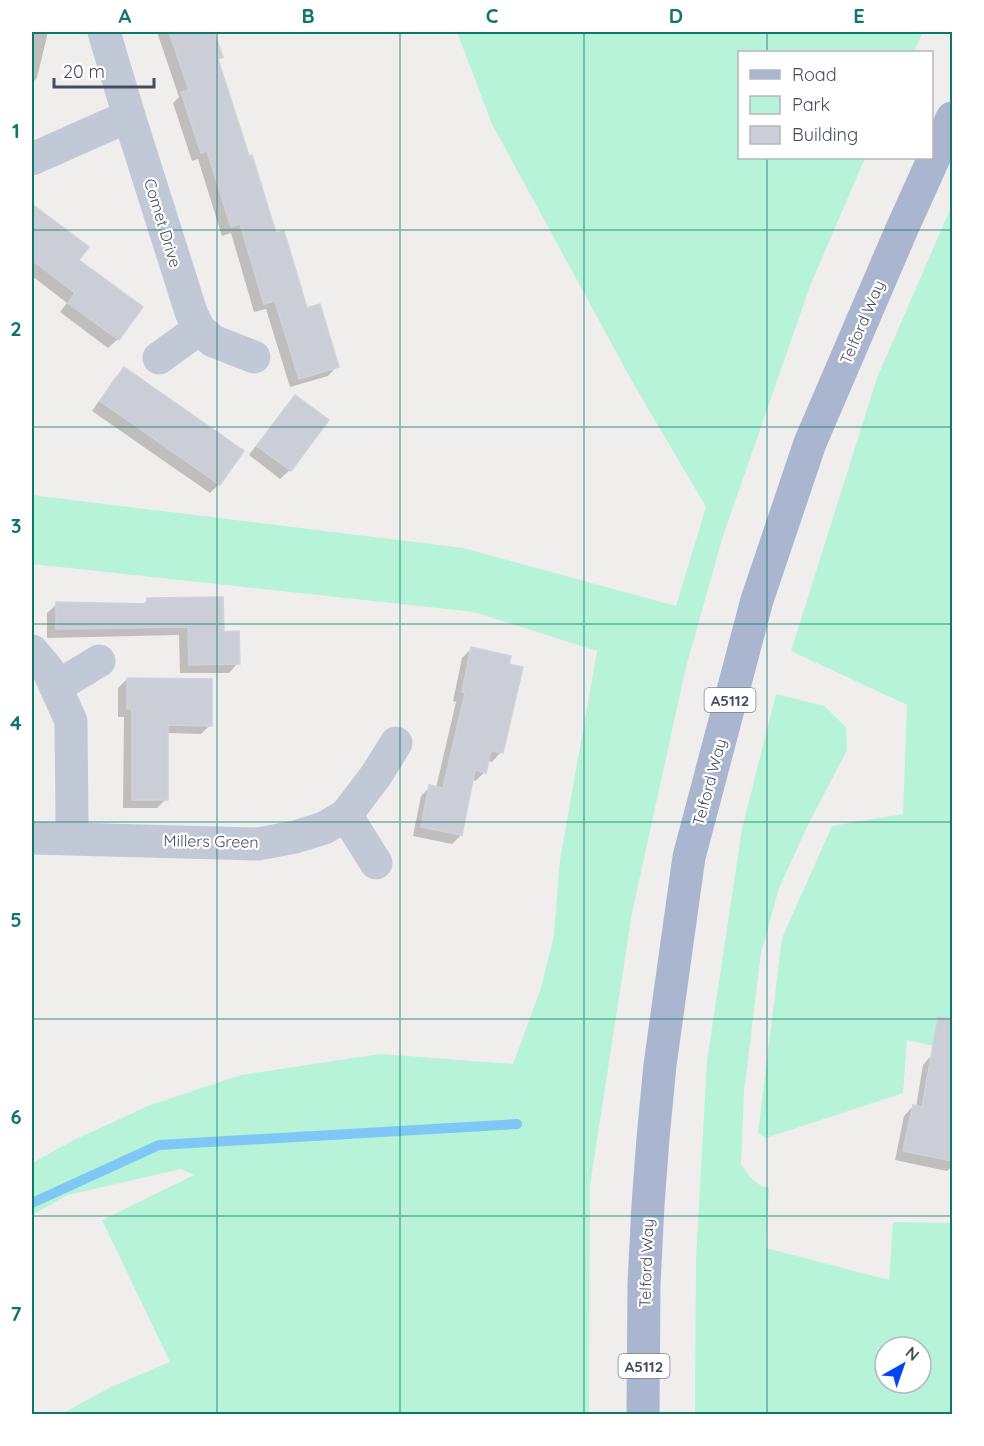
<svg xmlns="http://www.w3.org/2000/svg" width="984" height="1446" font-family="Quicksand,sans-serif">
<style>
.green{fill:#b6f3d9;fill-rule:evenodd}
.shadow{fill:#0003}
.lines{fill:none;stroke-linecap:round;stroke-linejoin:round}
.stream{stroke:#7fc7f5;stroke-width:10}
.building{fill:#cbced6;stroke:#d0d2da;stroke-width:1.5}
.minor{stroke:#c2c9d6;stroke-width:33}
.major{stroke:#aab6d0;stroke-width:33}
.grid{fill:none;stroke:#0f766e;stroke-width:1.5;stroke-opacity:0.55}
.labels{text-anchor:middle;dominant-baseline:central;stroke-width:4.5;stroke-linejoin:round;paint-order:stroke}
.shield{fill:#fff;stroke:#7c828e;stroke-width:1.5}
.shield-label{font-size:15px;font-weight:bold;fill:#444c5d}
.street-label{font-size:16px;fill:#444c5d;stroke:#fff}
.neatline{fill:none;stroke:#0f766e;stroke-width:2}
.grid-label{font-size:20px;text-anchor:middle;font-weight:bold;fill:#0f766e}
</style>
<rect width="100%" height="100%" fill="#f0eeed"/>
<g class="green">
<path d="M 457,32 L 923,32 L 914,52 L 740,52 L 740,158 L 865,158 L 810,286 L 723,536 L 686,667 L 632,913 L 590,1185 L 589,1414 L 61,1414 L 111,1387 L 170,1362 L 102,1220 L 194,1175 L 181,1169 L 68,1195 L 32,1215 L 32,1163 L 74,1140 L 148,1106 L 241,1075 L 380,1054 L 513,1064 L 540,991 L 554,935 L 560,860 L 597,651 L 474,612 L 32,564 L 32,495 L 463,548 L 676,606 L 706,507 L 633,383 L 492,124 Z"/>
<path d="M 952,205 L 952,1050 L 907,1040 L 903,1093 L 766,1138 L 758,1133 L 782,938 L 832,826 L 903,814 L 907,705 L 791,651 L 877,378 Z"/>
<path d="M 776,694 L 824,706 L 846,727 L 847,750 L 808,825 L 779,888 L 761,953 L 744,1092 L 741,1164 L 750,1177 L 761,1186 L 769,1188 L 766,1248 L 889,1280 L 893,1222 L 952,1223 L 952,1414 L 695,1414 L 696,1258 L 707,1061 L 742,829 ZM 885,1347 L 921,1347 L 921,1383 L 885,1383 Z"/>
</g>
<g class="shadow">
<path d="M 32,32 L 48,32 L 37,78 L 32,83 Z"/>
<path d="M 157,32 L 213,32 L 221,57 L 217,61 L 275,235 L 306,309 L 337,366 L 328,376 L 290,387 L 266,309 L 254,312 L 231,233 L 222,236 L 198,159 L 192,161 L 173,103 L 179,97 Z"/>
<path d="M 39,211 L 77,260 L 118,339 L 108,348 L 60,312 L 67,303 L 32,276 L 32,218 Z"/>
<path d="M 124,369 L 219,484 L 210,493 L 92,411 L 115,378 Z"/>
<path d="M 295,397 L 327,420 L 290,470 L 280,479 L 249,455 L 286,406 Z"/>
<path d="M 148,600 L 222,633 L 238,663 L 229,673 L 180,673 L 179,635 L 47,638 L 47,613 L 57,604 L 142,605 Z"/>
<path d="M 472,648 L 501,752 L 492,762 L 487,761 L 485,772 L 475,781 L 471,780 L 461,835 L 452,844 L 413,836 L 421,796 L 430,787 L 436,788 L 456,702 L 453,701 L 462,658 Z"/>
<path d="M 127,679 L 210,725 L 201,734 L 167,733 L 166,799 L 157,808 L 123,808 L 124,717 L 118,717 L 118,688 Z"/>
<path d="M 932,1055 L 952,1059 L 952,1166 L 947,1171 L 895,1160 L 904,1116 L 913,1106 L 916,1107 L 923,1065 Z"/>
</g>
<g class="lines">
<path class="stream" d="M 32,1203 L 159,1145 L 517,1124"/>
</g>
<g class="building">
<path d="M 169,32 L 214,32 L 223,57 L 218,59 L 249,156 L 252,155 L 276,233 L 284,231 L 307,308 L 320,304 L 339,367 L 299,379 L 275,301 L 264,304 L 240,224 L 231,227 L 207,151 L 201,153 L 181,92 L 189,90 Z"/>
<path d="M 32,204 L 89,247 L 79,260 L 143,307 L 119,340 L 68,303 L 75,293 L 32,260 Z"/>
<path d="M 124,367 L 244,451 L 220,485 L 100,401 Z"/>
<path d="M 295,395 L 329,420 L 291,471 L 257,446 Z"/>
<path d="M 223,597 L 224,632 L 239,631 L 240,664 L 189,665 L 188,627 L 56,629 L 56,602 L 147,604 L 147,598 Z"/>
<path d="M 471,647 L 511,656 L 509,664 L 523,667 L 503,753 L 491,751 L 486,773 L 475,770 L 462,835 L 421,827 L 429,785 L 443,788 L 465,693 L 462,692 Z"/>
<path d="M 127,678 L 212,679 L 212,726 L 168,725 L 168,800 L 132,800 L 132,709 L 127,709 Z"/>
<path d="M 938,1017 L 952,1019 L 952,1161 L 903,1151 L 913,1105 L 922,1107 Z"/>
</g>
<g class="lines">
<g class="minor">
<path d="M 129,116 L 191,312 L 199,329 L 213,341 L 254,357"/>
<path d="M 32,159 L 129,116 L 104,32"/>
<path d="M 159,358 L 199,329"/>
<path d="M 32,651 L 48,670 L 71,721 L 72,821 L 71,838"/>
<path d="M 56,687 L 99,661"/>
<path d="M 346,815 L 377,774 L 396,743"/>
<path d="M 32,838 L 258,844 L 295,837 L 324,828 L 346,815 L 376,863"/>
</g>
<path class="major" d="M 643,1414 L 644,1284 L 648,1205 L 653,1138 L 660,1065 L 689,857 L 757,600 L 810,443 L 901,231 L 952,118"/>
</g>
<path class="grid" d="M 217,32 L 217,1414M 400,32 L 400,1414M 584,32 L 584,1414M 767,32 L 767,52M 767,158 L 767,1414M 32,230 L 952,230M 32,427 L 952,427M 32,624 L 952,624M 32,822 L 952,822M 32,1019 L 952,1019M 32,1216 L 952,1216"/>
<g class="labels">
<g class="shield">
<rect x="704.5" y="688" width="51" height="24" rx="4.5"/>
<rect x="618.5" y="1354" width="51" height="24" rx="4.5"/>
</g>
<g class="shield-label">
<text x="730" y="700">A5112</text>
<text x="644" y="1366">A5112</text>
</g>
<g class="street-label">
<text transform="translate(163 223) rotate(73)">Comet Drive</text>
<text transform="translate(862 322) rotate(-67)">Telford Way</text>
<text transform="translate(709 782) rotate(-75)">Telford Way</text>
<text transform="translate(211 841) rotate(1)">Millers Green</text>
<text transform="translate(646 1263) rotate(-88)">Telford Way</text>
</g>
</g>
<rect width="984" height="1446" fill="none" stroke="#ffffff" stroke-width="66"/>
<rect x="738" y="51" width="195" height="108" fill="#ffffff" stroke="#b4b7be" stroke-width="1.5"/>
<rect x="750" y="70" width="30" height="9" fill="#aab6d0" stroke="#b4b7be" stroke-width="1.5"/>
<text x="792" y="81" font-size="18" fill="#444c5d">Road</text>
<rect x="750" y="96" width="30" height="18" fill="#b6f3d9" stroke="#b4b7be" stroke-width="1.5"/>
<text x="792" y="111" font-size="18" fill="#444c5d">Park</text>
<rect x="750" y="126" width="30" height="18" fill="#cbced6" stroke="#b4b7be" stroke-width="1.5"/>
<text x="792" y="141" font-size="18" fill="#444c5d">Building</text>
<g transform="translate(903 1365) rotate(40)"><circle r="28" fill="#ffffff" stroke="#b4b7be" stroke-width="1.5"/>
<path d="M0-4.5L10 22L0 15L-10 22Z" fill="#0743f1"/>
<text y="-9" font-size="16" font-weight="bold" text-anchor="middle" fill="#444c5d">N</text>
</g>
<path d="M54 78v9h100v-9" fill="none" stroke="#444c5d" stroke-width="3"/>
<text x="63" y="78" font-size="18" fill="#444c5d" stroke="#ffffff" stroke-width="4.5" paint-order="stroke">20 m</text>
<rect x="33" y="33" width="918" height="1380" class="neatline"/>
<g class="grid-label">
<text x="125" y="23">A</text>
<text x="308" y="23">B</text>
<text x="492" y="23">C</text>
<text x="676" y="23">D</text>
<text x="859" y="23">E</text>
<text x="16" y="138">1</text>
<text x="16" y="336">2</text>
<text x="16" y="533">3</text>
<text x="16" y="730">4</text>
<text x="16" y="927">5</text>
<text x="16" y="1124">6</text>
<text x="16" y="1321">7</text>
</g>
</svg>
